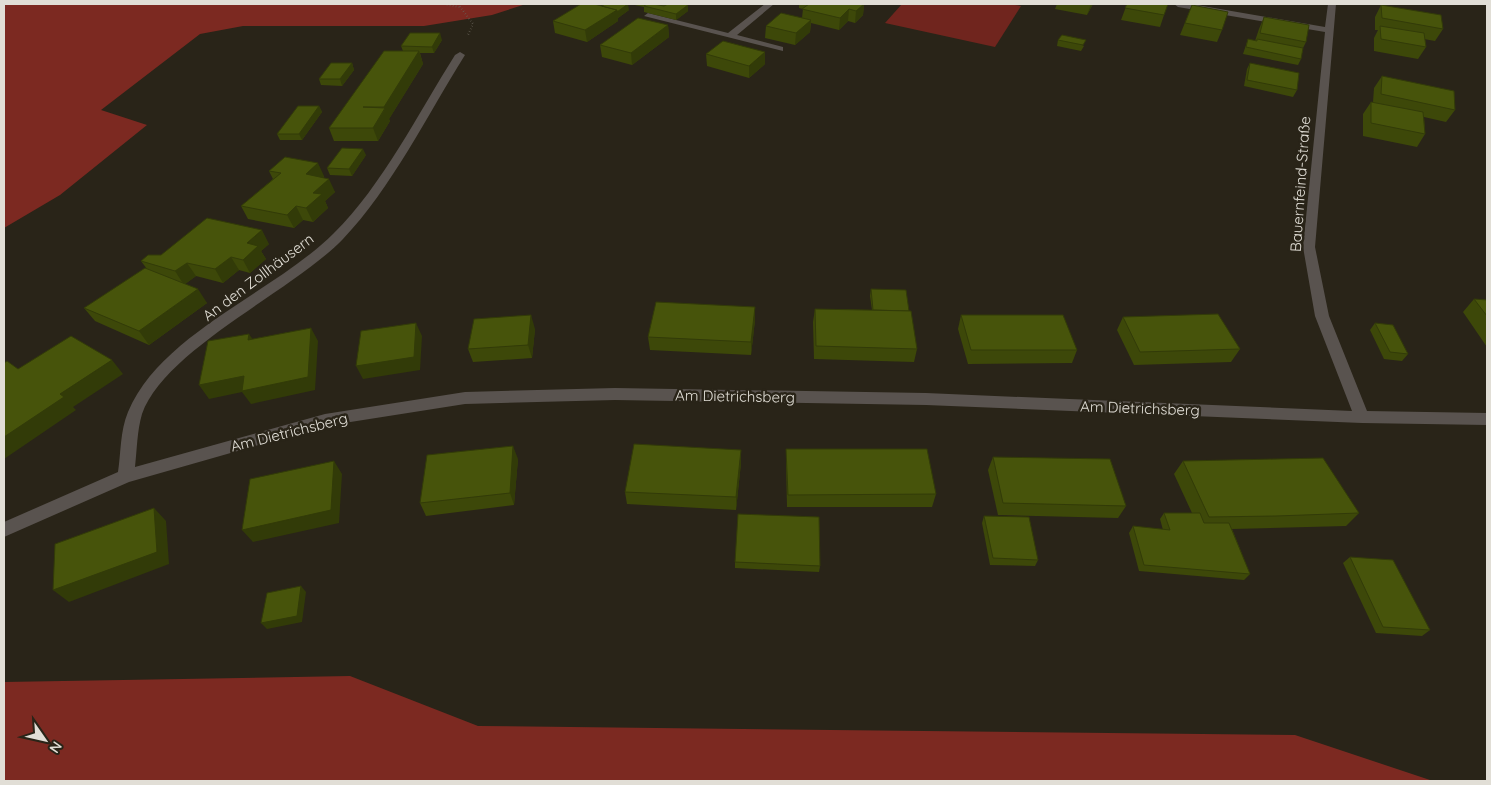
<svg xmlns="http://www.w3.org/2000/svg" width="1491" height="785" font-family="Quicksand,sans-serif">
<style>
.green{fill:#70251e}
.forest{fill:#7c2921}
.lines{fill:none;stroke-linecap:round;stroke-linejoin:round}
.path{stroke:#69645a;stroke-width:2;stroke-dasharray:0.5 2.5;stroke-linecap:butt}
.street{fill:#59534f;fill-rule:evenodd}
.wall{fill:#3d4809}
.shaded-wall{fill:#323b08}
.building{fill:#47540b;stroke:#323b08}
.labels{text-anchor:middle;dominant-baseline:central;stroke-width:5;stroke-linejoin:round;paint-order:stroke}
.street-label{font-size:15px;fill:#e1ded6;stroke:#292418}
</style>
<rect width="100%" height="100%" fill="#292418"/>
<path class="green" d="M 902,4 L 1010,4 L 1021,6 L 995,47 L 885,23 Z"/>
<g class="forest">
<path d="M 4,4 L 526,4 L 492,15 L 424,26 L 243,26 L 200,34 L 101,110 L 147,125 L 60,195 L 4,228 Z"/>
<path d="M 350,676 L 478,726 L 1295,735 L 1433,781 L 4,781 L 4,682 Z"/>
</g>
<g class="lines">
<g class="path">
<path d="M 444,4 L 459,7"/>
<path d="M 458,4 L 473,24 L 468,35"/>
</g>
<g class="street">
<path d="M 765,4 L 774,4 L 737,35 L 783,47 L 783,51 L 644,16 L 648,13 L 728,33 Z"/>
<path d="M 1174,4 L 1191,4 L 1325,27 L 1328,4 L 1336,4 L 1315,247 L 1329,316 L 1367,411 L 1487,413 L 1487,425 L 1362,423 L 926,405 L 615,400 L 465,404 L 325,426 L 129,482 L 4,537 L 4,522 L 118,472 C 121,453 120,431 128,412 C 161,333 274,293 334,233 C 382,186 419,112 455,55 L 460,52 L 465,55 C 428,114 391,189 343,239 C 293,291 165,349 142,414 C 137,431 137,450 135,467 L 325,414 L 465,392 L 615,388 L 926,393 L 1352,411 L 1315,316 L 1303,247 L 1325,32 L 1178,7 Z"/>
</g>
</g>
<g class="wall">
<path d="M 630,4 L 683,4 L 688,11 L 676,20 L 644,12 L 644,7 Z"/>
<path d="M 799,4 L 864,4 L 863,15 L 855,23 L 848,21 L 839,30 L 811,23 L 810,32 L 795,45 L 765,38 L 766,26 L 802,18 L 803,9 L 799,8 Z"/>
<path d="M 1057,4 L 1093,4 L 1087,15 L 1055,9 Z"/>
<path d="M 1127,4 L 1164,15 L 1160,27 L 1121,20 Z"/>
<path d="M 1192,5 L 1222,30 L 1217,42 L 1180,35 Z"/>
<path d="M 1381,5 L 1443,29 L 1435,41 L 1424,39 L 1426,47 L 1418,59 L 1374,51 L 1374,38 L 1378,30 L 1375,30 L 1375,17 Z"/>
<path d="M 629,10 L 618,18 L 618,21 L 587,42 L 555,33 L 553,21 Z"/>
<path d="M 1264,17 L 1306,42 L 1303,48 L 1301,59 L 1298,65 L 1243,54 L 1248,39 L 1255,41 L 1259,29 Z"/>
<path d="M 668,25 L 669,37 L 632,65 L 602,57 L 600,45 Z"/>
<path d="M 1062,35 L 1084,46 L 1081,51 L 1057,46 L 1058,40 Z"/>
<path d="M 442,40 L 434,53 L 420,53 L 423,64 L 389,119 L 390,121 L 378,141 L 334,141 L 329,128 L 403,51 L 401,46 Z"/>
<path d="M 706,54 L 765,64 L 749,78 L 707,66 Z"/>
<path d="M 352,63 L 354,70 L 342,86 L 321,85 L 319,79 Z"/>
<path d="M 1250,63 L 1297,90 L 1293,97 L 1244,86 L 1247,69 Z"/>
<path d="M 1382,76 L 1455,110 L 1446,122 L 1424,117 L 1425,134 L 1417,147 L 1363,136 L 1363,114 L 1371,102 L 1373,102 L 1374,88 Z"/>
<path d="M 319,106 L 322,112 L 302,140 L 280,140 L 277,134 Z"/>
<path d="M 366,155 L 352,176 L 330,175 L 327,168 Z"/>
<path d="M 269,171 L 324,176 L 323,178 L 335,192 L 325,201 L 328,208 L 313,222 L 303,220 L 294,228 L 248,219 L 241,206 L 273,179 Z"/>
<path d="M 269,244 L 261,251 L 266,259 L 250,273 L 239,270 L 223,283 L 196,276 L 185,284 L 207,303 L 149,345 L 95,321 L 84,308 L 147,269 L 141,261 L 161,255 Z"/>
<path d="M 871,289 L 909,311 L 917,349 L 914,362 L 814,359 L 813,322 L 815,309 L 872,310 L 870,296 Z"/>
<path d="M 1474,299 L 1487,300 L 1487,347 L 1463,312 Z"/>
<path d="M 961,315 L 1077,350 L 1072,363 L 968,364 L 958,329 Z"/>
<path d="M 1123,317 L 1240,349 L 1231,362 L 1134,365 L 1117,330 Z"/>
<path d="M 755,320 L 751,355 L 650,350 L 648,337 Z"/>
<path d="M 1375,323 L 1408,354 L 1402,361 L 1384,359 L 1370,330 Z"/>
<path d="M 535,329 L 532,358 L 473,362 L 468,349 Z"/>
<path d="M 786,449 L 936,494 L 932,507 L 787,507 L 786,462 Z"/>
<path d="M 993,457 L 1126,506 L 1118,518 L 998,515 L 988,470 Z"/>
<path d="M 518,459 L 514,505 L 426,516 L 420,503 Z"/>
<path d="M 1183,461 L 1359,513 L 1346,526 L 1232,529 L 1250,574 L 1244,580 L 1139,571 L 1129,533 L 1133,526 L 1163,530 L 1160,519 L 1164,513 L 1192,513 L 1174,474 Z"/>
<path d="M 741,463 L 736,510 L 627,504 L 625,492 Z"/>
<path d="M 984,516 L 1038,560 L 1035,566 L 990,565 L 982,523 Z"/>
<path d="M 1350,557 L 1430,630 L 1422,636 L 1376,633 L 1343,563 Z"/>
<path d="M 735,562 L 820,566 L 819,572 L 735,568 Z"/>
</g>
<g class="shaded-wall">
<path d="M 628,4 L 629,10 L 618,18 L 618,21 L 587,42 L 585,30 L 617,10 Z"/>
<path d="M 864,4 L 863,15 L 855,23 L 856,11 Z"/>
<path d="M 1091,4 L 1093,4 L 1087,15 Z"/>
<path d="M 688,5 L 688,11 L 676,20 L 676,14 Z"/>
<path d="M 849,9 L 848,21 L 839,30 L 840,18 Z"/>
<path d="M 811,20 L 810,32 L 795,45 L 796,33 Z"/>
<path d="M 668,25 L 669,37 L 632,65 L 631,53 Z"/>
<path d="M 440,33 L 442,40 L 434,53 L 432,47 Z"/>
<path d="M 419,51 L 423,64 L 389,119 L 390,121 L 378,141 L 373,128 L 385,109 L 384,107 Z"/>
<path d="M 765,52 L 765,64 L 749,78 L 749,66 Z"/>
<path d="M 352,63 L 354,70 L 342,86 L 340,79 Z"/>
<path d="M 319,106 L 322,112 L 302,140 L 299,134 Z"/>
<path d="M 363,149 L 366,155 L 352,176 L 349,169 Z"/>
<path d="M 318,163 L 324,176 L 312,187 L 306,174 Z"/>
<path d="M 329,179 L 335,192 L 325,201 L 328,208 L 313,222 L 306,208 L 313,193 Z"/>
<path d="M 296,206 L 303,220 L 294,228 L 287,215 Z"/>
<path d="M 262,230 L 269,244 L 261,251 L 266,259 L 250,273 L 243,260 L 247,243 Z"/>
<path d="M 231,257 L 239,270 L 223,283 L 215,269 Z"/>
<path d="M 187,263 L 196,276 L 184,285 L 175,271 Z"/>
<path d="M 198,289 L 207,303 L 149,345 L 139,331 Z"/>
<path d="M 755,307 L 755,320 L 751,355 L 751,342 Z"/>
<path d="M 531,315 L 535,329 L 532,358 L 528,345 Z"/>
<path d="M 416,323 L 422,336 L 420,370 L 363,379 L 356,366 Z"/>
<path d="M 311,328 L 318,341 L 315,390 L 251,404 L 242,392 L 209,399 L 199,385 Z"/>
<path d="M 249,334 L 258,347 L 248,340 Z"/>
<path d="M 112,360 L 123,374 L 73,407 L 76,410 L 4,459 L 4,437 L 60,394 Z"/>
<path d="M 513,446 L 518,459 L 514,505 L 510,493 Z"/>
<path d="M 741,450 L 741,463 L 736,510 L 736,497 Z"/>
<path d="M 334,461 L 342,474 L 339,523 L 253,542 L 242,530 Z"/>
<path d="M 154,508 L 166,521 L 169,564 L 69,602 L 53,590 Z"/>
<path d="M 301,586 L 306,592 L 302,622 L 267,629 L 261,623 Z"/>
</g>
<g class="building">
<path d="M 581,4 L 594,4 L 617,10 L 585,30 L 553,21 Z"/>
<path d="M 605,4 L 628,4 L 617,12 L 617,10 L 602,6 Z"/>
<path d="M 647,4 L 653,4 L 664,6 L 668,4 L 683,4 L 688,5 L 676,14 L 644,6 Z"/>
<path d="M 809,4 L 864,4 L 856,11 L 849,9 L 840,18 L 802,9 Z"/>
<path d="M 1127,4 L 1168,4 L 1164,15 L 1125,8 Z"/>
<path d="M 1192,5 L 1228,12 L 1222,30 L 1185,23 Z"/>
<path d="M 1381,5 L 1441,15 L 1443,29 L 1382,18 Z"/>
<path d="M 781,13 L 811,20 L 796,33 L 766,26 Z"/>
<path d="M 1264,17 L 1309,25 L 1306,42 L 1260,33 Z"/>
<path d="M 638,18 L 668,25 L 631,53 L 600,45 Z"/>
<path d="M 1380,26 L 1424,33 L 1426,47 L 1381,39 Z"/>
<path d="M 410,33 L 440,33 L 432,47 L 401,46 Z"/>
<path d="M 1062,35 L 1086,40 L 1083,45 L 1058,40 Z"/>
<path d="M 1248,39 L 1257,41 L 1257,39 L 1303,48 L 1301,59 L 1246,47 Z"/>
<path d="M 723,41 L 765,52 L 749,66 L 706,54 Z"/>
<path d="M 384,51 L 419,51 L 384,107 L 363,107 L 385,108 L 373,128 L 329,128 Z"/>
<path d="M 331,63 L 352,63 L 340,79 L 319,79 Z"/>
<path d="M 1250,63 L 1299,73 L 1297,90 L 1247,80 Z"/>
<path d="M 1382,76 L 1454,91 L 1455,110 L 1381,94 Z"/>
<path d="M 1371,102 L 1423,112 L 1425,134 L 1371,123 Z"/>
<path d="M 298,106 L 319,106 L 299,134 L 277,134 Z"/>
<path d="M 342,148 L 363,149 L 349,169 L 327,168 Z"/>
<path d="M 285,157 L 318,163 L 306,174 L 329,179 L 313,193 L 322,194 L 306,208 L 296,206 L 287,215 L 241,206 L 281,173 L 269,171 Z"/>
<path d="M 207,218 L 262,230 L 247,243 L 258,246 L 243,260 L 231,257 L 215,269 L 187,263 L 175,271 L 141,261 L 148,255 L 161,255 Z"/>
<path d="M 145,268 L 198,289 L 139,331 L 84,308 Z"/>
<path d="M 871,289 L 906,290 L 909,311 L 873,310 Z"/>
<path d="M 1474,299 L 1487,300 L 1487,316 Z"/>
<path d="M 656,302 L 755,307 L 751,342 L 648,337 Z"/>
<path d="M 815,309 L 911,311 L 917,349 L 816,346 Z"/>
<path d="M 1218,314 L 1240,349 L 1140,352 L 1123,317 Z"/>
<path d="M 531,315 L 528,345 L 468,349 L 474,319 Z"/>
<path d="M 961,315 L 1063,315 L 1077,350 L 971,350 Z"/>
<path d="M 416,323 L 414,357 L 356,366 L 361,331 Z"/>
<path d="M 1375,323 L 1393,325 L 1408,354 L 1390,352 Z"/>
<path d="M 311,328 L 308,377 L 242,391 L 244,376 L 199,385 L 208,341 L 249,334 L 248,340 Z"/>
<path d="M 71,336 L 112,360 L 60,394 L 64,397 L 4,437 L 4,363 L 7,361 L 18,369 Z"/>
<path d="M 634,444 L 741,450 L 736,497 L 625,492 Z"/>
<path d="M 513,446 L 510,493 L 420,503 L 427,455 Z"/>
<path d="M 786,449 L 927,449 L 936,494 L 788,495 Z"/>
<path d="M 993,457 L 1110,459 L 1126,506 L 1003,503 Z"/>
<path d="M 1323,458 L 1359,513 L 1276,516 L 1209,517 L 1183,461 Z"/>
<path d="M 334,461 L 331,510 L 242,530 L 250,479 Z"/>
<path d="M 154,508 L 157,552 L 53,590 L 55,544 Z"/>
<path d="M 1164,513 L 1200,513 L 1204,523 L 1229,523 L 1250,574 L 1144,565 L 1133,526 L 1170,530 Z"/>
<path d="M 738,514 L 819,517 L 820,566 L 735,562 Z"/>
<path d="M 984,516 L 1029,517 L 1038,560 L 993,558 Z"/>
<path d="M 1350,557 L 1393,560 L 1430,630 L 1383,627 Z"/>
<path d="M 301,586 L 297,616 L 261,623 L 267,593 Z"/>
</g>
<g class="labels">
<g class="street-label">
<text transform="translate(1300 184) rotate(-86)">Bauernfeind-Straße</text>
<text transform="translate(258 277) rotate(-37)">An den Zollhäusern</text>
<text transform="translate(735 396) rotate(1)">Am Dietrichsberg</text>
<text transform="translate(1140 408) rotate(2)">Am Dietrichsberg</text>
<text transform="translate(289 432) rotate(-14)">Am Dietrichsberg</text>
</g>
</g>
<rect width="1491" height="785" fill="none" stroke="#e1ded6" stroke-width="10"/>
<g transform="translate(45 740) rotate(124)" stroke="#292418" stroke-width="4" paint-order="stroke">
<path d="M0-4L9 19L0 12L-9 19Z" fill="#e1ded6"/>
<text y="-8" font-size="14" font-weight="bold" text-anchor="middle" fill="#e1ded6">N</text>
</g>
</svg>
